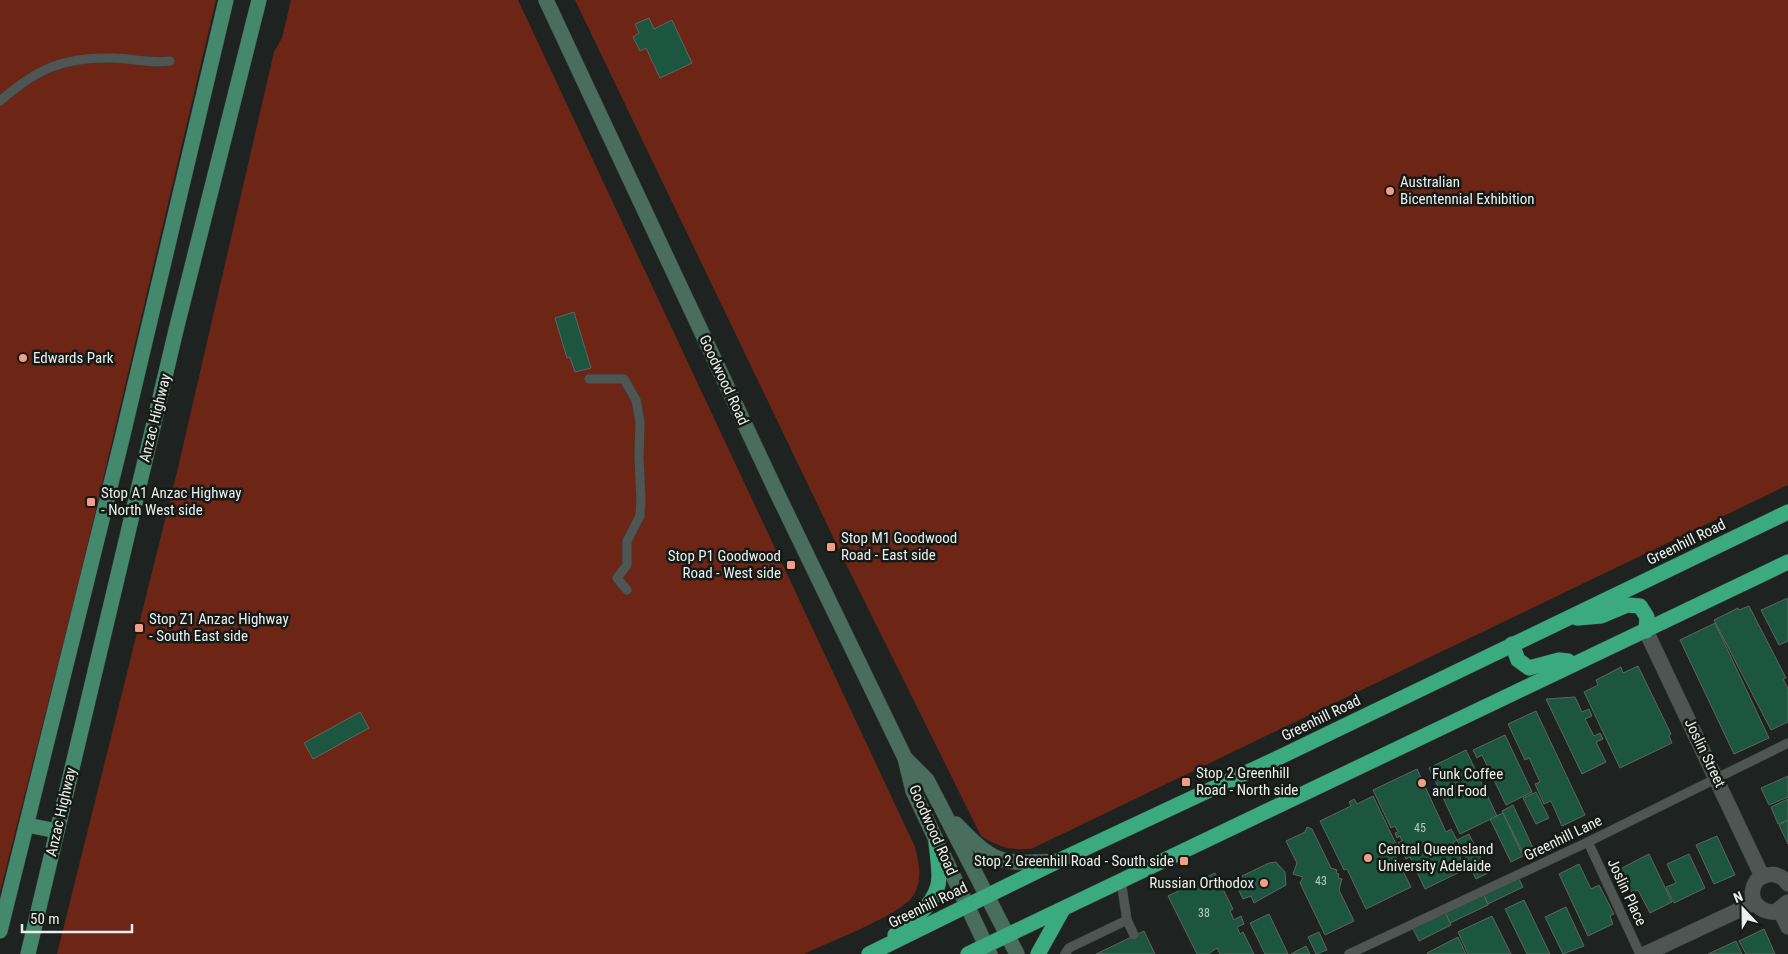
<svg xmlns="http://www.w3.org/2000/svg" width="1788" height="954" font-family="'Roboto Condensed',sans-serif">
<style>
.green{fill:#6d2516}
.building{fill:#1c5640;stroke:#5f6461}
.lines{fill:none;stroke-linecap:round;stroke-linejoin:round}
.lane-casing{stroke:#3a3e3c;stroke-width:10}
.street-casing{stroke:#3a3e3c;stroke-width:16}
.secondary-casing{stroke:#3a3e3c;stroke-width:16}
.primary-casing{stroke:#3a3e3c;stroke-width:16}
.highway-casing{stroke:#3a3e3c;stroke-width:16}
.lane{stroke:#4f5552;stroke-width:9}
.street{stroke:#4f5552;stroke-width:15}
.secondary{stroke:#496e60;stroke-width:15}
.primary{stroke:#44886e;stroke-width:15}
.highway{stroke:#3caa80;stroke-width:15}
.poi-dot{fill:#f49e8a;stroke:#151a17;stroke-width:2}
.labels{text-anchor:middle;dominant-baseline:central;stroke-width:5;stroke-linejoin:round;paint-order:stroke}
.number-label{font-size:12px;fill:#b7c9c2}
.poi-label{font-size:15px;fill:#ebefed;stroke:#151a17;text-anchor:start}
.street-label{font-size:15px;fill:#ebefed;stroke:#151a17}
</style>
<rect width="100%" height="100%" fill="#1e2321"/>
<g class="green">
<path d="M 0,0 L 216,0 L 80,577 L 0,892 Z"/>
<path d="M 291,0 L 518,0 L 915,847 C 919,863 923,880 913,896 C 901,915 827,943 804,954 L 57,954 L 177,472 L 274,52 L 282,38 Z"/>
<path d="M 575,0 L 1788,0 L 1788,485 L 1031,849 C 1009,850 1001,848 981,836 L 848,568 Z"/>
</g>
<g class="building">
<path d="M 649,18 L 654,29 L 672,20 L 692,63 L 660,78 L 646,48 L 640,51 L 633,37 L 639,33 L 635,24 Z"/>
<path d="M 574,312 L 591,368 L 575,372 L 570,357 L 567,358 L 555,318 Z"/>
<path d="M 1788,598 L 1788,641 L 1779,645 L 1761,610 Z"/>
<path d="M 1749,606 L 1786,678 L 1783,679 L 1788,689 L 1788,722 L 1771,730 L 1714,620 L 1738,608 L 1739,610 Z"/>
<path d="M 1715,623 L 1769,738 L 1734,754 L 1680,640 Z"/>
<path d="M 1638,666 L 1671,734 L 1669,736 L 1672,743 L 1620,768 L 1584,692 L 1598,685 L 1596,680 L 1621,667 L 1623,673 Z"/>
<path d="M 1575,697 L 1582,712 L 1589,709 L 1592,716 L 1585,719 L 1594,736 L 1600,733 L 1603,739 L 1596,742 L 1606,762 L 1582,774 L 1546,699 Z"/>
<path d="M 1536,711 L 1585,815 L 1562,826 L 1551,801 L 1544,804 L 1535,784 L 1540,782 L 1529,758 L 1525,760 L 1508,724 Z"/>
<path d="M 360,712 L 369,728 L 313,759 L 304,743 Z"/>
<path d="M 1505,735 L 1532,792 L 1506,805 L 1482,755 L 1477,758 L 1473,750 Z"/>
<path d="M 1466,750 L 1497,816 L 1460,834 L 1429,768 Z"/>
<path d="M 1417,769 L 1446,832 L 1451,829 L 1457,840 L 1453,842 L 1466,869 L 1425,889 L 1410,857 L 1406,859 L 1398,843 L 1402,841 L 1400,836 L 1397,838 L 1395,833 L 1398,832 L 1395,826 L 1391,828 L 1373,790 Z"/>
<path d="M 1788,776 L 1788,797 L 1769,805 L 1761,788 Z"/>
<path d="M 1536,792 L 1549,818 L 1536,824 L 1523,798 Z"/>
<path d="M 1373,796 L 1398,848 L 1393,851 L 1411,887 L 1366,909 L 1347,869 L 1344,870 L 1320,821 L 1351,806 L 1349,802 L 1354,799 L 1357,804 Z"/>
<path d="M 1788,799 L 1788,820 L 1778,824 L 1771,807 Z"/>
<path d="M 1513,805 L 1534,850 L 1524,855 L 1502,811 Z"/>
<path d="M 1503,813 L 1523,856 L 1511,862 L 1490,819 Z"/>
<path d="M 1788,820 L 1788,844 L 1779,825 Z"/>
<path d="M 1307,827 L 1312,829 L 1331,868 L 1337,870 L 1336,873 L 1339,874 L 1338,878 L 1342,879 L 1339,890 L 1354,921 L 1325,935 L 1300,883 L 1303,877 L 1293,874 L 1297,863 L 1286,841 L 1305,832 Z"/>
<path d="M 1469,834 L 1488,873 L 1476,879 L 1457,840 Z"/>
<path d="M 1717,836 L 1735,875 L 1714,884 L 1696,845 Z"/>
<path d="M 1649,854 L 1672,902 L 1650,913 L 1638,890 L 1632,893 L 1620,869 Z"/>
<path d="M 1689,854 L 1705,888 L 1674,903 L 1666,887 L 1676,883 L 1667,864 Z"/>
<path d="M 1276,862 L 1285,872 L 1286,885 L 1254,903 L 1251,896 L 1243,899 L 1238,889 L 1243,886 L 1240,879 L 1243,878 L 1242,876 L 1269,863 Z"/>
<path d="M 1579,864 L 1591,889 L 1599,885 L 1614,914 L 1610,916 L 1613,924 L 1588,936 L 1559,874 Z"/>
<path d="M 1215,873 L 1233,909 L 1230,911 L 1234,920 L 1241,916 L 1244,924 L 1237,927 L 1240,934 L 1243,932 L 1254,954 L 1220,954 L 1217,948 L 1208,954 L 1197,954 L 1168,896 Z"/>
<path d="M 1518,877 L 1523,887 L 1488,904 L 1483,893 Z"/>
<path d="M 1483,893 L 1488,905 L 1450,923 L 1444,910 Z"/>
<path d="M 1524,900 L 1550,954 L 1527,954 L 1505,909 Z"/>
<path d="M 1566,907 L 1584,946 L 1563,954 L 1545,917 Z"/>
<path d="M 1444,910 L 1451,925 L 1419,941 L 1412,927 Z"/>
<path d="M 1269,914 L 1288,954 L 1265,954 L 1250,923 Z"/>
<path d="M 1492,916 L 1511,954 L 1468,954 L 1458,932 Z"/>
<path d="M 1764,929 L 1775,954 L 1746,954 L 1739,941 Z"/>
<path d="M 1144,931 L 1155,954 L 1096,954 Z"/>
<path d="M 1319,932 L 1327,950 L 1316,954 L 1308,937 Z"/>
<path d="M 1458,937 L 1466,954 L 1428,954 L 1427,953 Z"/>
<path d="M 1736,941 L 1742,954 L 1708,954 Z"/>
<path d="M 1306,946 L 1310,954 L 1291,954 Z"/>
</g>
<g class="lines">
<defs>
<g id="lane">
<path d="M 0,101 C 37,69 62,57 112,58 C 132,58 150,64 170,61"/>
<path d="M 589,379 L 624,379 L 636,400 L 640,422 L 639,457 L 641,500 L 640,516 L 627,541 L 627,565 L 617,578 L 627,590"/>
<path d="M 1588,842 L 1640,954"/>
<path d="M 1121,881 L 1127,920 L 1134,935"/>
<path d="M 1065,954 L 1069,948 L 1127,920"/>
<path d="M 1349,954 L 1588,842 L 1788,743"/>
</g>
<g id="street">
<path d="M 1646,631 L 1762,876"/>
<path d="M 1788,884 C 1780,872 1768,872 1757,880 C 1746,896 1756,912 1775,912 L 1788,902"/>
<path d="M 1780,910 L 1788,927"/>
<path d="M 1645,954 L 1754,903"/>
</g>
<g id="secondary">
<path d="M 546,0 L 776,491 L 905,758 L 913,791 L 990,954"/>
<path d="M 906,759 L 927,780 L 1017,954"/>
<path d="M 956,824 C 996,866 1002,864 1058,861"/>
</g>
<g id="primary">
<path d="M 27,825 L 57,831"/>
<path d="M 0,931 L 122,439 L 226,0"/>
<path d="M 28,954 L 177,326 L 259,0"/>
</g>
<g id="highway">
<path d="M 1577,618 L 1601,616 L 1627,605 L 1640,606 L 1647,617 L 1646,631"/>
<path d="M 1512,644 L 1518,660 L 1529,668 L 1559,660 L 1568,661"/>
<path d="M 895,935 C 912,921 939,902 939,877 C 939,865 937,853 936,842"/>
<path d="M 869,954 L 1058,861 L 1280,757 L 1788,512"/>
<path d="M 968,954 L 1788,562"/>
<path d="M 1038,954 L 1063,909"/>
</g>
</defs>
<use href="#lane" class="lane-casing"/>
<use href="#street" class="street-casing"/>
<use href="#secondary" class="secondary-casing"/>
<use href="#primary" class="primary-casing"/>
<use href="#highway" class="highway-casing"/>
<use href="#lane" class="lane"/>
<use href="#street" class="street"/>
<use href="#secondary" class="secondary"/>
<use href="#primary" class="primary"/>
<use href="#highway" class="highway"/>
</g>
<g class="poi-dot">
<circle cx="1390" cy="191" r="5"/>
<circle cx="23" cy="358" r="5"/>
<rect x="86" y="497" width="10" height="10" rx="2.5"/>
<rect x="826" y="542" width="10" height="10" rx="2.5"/>
<rect x="786" y="560" width="10" height="10" rx="2.5"/>
<rect x="134" y="623" width="10" height="10" rx="2.5"/>
<rect x="1181" y="777" width="10" height="10" rx="2.5"/>
<circle cx="1422" cy="783" r="5"/>
<circle cx="1368" cy="858" r="5"/>
<rect x="1179" y="856" width="10" height="10" rx="2.5"/>
<circle cx="1264" cy="883" r="5"/>
</g>
<g class="labels">
<g class="number-label">
<text x="1420" y="828">45</text>
<text x="1321" y="881">43</text>
<text x="1204" y="913">38</text>
</g>
<g class="poi-label">
<text x="1400" y="182">Australian<tspan x="1400" dy="17">Bicentennial Exhibition</tspan></text>
<text x="33" y="358">Edwards Park</text>
<text x="101" y="493">Stop A1 Anzac Highway<tspan x="101" dy="17">- North West side</tspan></text>
<text x="841" y="538">Stop M1 Goodwood<tspan x="841" dy="17">Road - East side</tspan></text>
<text x="781" y="556" text-anchor="end">Stop P1 Goodwood<tspan x="781" dy="17">Road - West side</tspan></text>
<text x="149" y="619">Stop Z1 Anzac Highway<tspan x="149" dy="17">- South East side</tspan></text>
<text x="1196" y="773">Stop 2 Greenhill<tspan x="1196" dy="17">Road - North side</tspan></text>
<text x="1432" y="774">Funk Coffee<tspan x="1432" dy="17">and Food</tspan></text>
<text x="1378" y="849">Central Queensland<tspan x="1378" dy="17">University Adelaide</tspan></text>
<text x="1174" y="861" text-anchor="end">Stop 2 Greenhill Road - South side</text>
<text x="1254" y="883" text-anchor="end">Russian Orthodox</text>
</g>
<g class="street-label">
<text transform="translate(724 380) rotate(65)">Goodwood Road</text>
<text transform="translate(155 418) rotate(-76)">Anzac Highway</text>
<text transform="translate(1686 542) rotate(-26)">Greenhill Road</text>
<text transform="translate(1321 718) rotate(-26)">Greenhill Road</text>
<text transform="translate(1705 753) rotate(64)">Joslin Street</text>
<text transform="translate(61 812) rotate(-77)">Anzac Highway</text>
<text transform="translate(933 830) rotate(66)">Goodwood Road</text>
<text transform="translate(1563 838) rotate(-26)">Greenhill Lane</text>
<text transform="translate(1627 892) rotate(65)">Joslin Place</text>
<text transform="translate(928 905) rotate(-26)">Greenhill Road</text>
</g>
</g>
<g transform="translate(1743 909) rotate(338)" stroke="#151a17" stroke-width="4" paint-order="stroke">
<path d="M0-4L9 19L0 12L-9 19Z" fill="#ebefed"/>
<text y="-8" font-size="14" font-weight="bold" text-anchor="middle" fill="#ebefed">N</text>
</g>
<path d="M22 924v8h110v-8" fill="none" stroke="#ebefed" stroke-width="2.5"/>
<text x="30" y="924" font-size="15" fill="#ebefed" stroke="#151a17" stroke-width="4" paint-order="stroke">50 m</text>
</svg>
